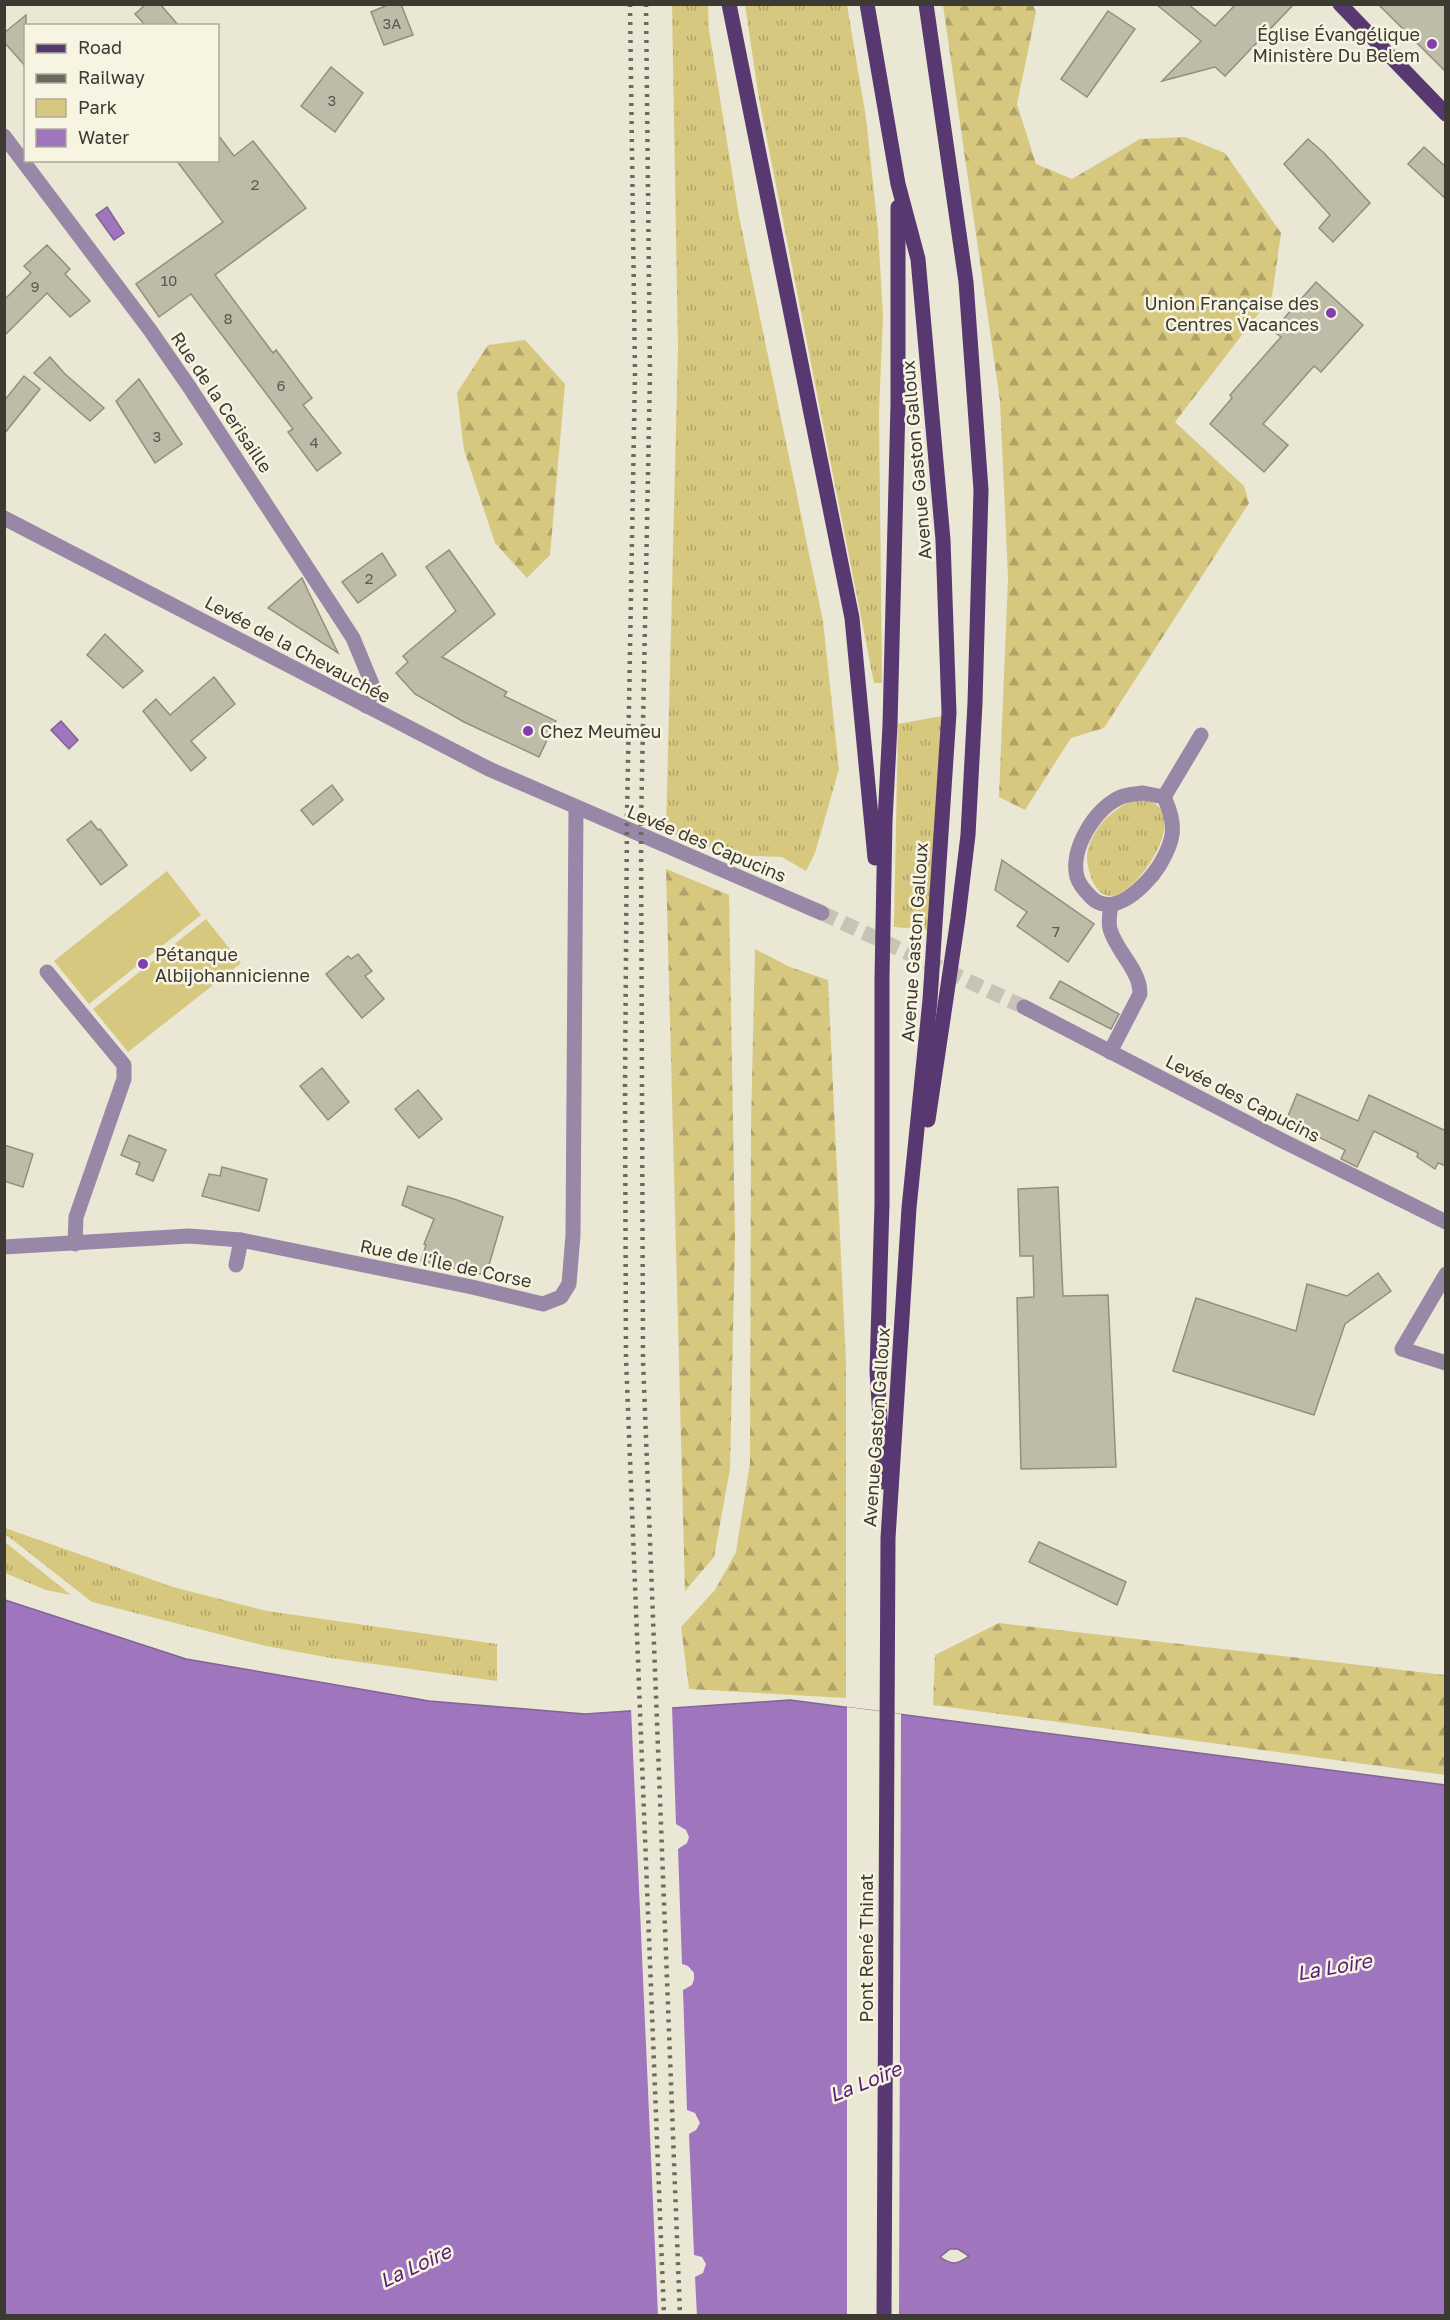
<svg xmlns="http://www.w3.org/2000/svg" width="1450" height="2320" font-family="'Golos Text',sans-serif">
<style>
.grass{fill:url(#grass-tufts)}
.forest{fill:url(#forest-firs)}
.green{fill:#d7c87f}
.water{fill:#9f76be;stroke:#816494;stroke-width:1.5;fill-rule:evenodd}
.pier{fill:#ebe7d5}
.building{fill:#bebba9;stroke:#938f7e;stroke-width:1.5}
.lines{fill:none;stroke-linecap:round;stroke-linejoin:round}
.minor-tunnel{stroke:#c8c4b5;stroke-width:15;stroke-dasharray:15 8;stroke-linecap:butt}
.minor{stroke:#9887a7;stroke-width:15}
.major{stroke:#583870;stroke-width:15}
.rail{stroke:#6c695f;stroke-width:4.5;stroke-dasharray:3 6;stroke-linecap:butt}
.poi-dot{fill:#833db0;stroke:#f8f4e2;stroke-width:2}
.labels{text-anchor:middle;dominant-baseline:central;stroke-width:5;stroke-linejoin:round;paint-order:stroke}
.number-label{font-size:15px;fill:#5c5a50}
.poi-label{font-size:18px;fill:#3c3a33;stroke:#f8f4e2;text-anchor:end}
.street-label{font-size:18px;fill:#3c3a33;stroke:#f8f4e2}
.water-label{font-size:20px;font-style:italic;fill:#572278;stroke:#f8f4e2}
</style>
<defs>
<pattern id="grass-tufts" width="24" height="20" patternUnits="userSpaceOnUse" patternTransform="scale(1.5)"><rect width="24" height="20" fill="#d7c87f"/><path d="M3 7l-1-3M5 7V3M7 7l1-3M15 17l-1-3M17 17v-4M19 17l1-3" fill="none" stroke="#b0a369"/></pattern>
<pattern id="forest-firs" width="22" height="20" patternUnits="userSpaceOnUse" patternTransform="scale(1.5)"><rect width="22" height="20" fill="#d7c87f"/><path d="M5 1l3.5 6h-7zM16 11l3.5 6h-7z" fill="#b0a369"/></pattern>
</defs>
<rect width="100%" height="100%" fill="#ebe7d5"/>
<g class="grass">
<path d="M 672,5 L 708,5 L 709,30 L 739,216 L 823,621 L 839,769 L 815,853 L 806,871 L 782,857 L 731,855 L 666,831 L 678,348 Z"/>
<path d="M 745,5 L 847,5 L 866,118 L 878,230 L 883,316 L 879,412 L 882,683 L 874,683 L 759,99 Z"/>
<path d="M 942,716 L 928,930 L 894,927 L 898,724 Z"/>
<path d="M 1130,801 C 1136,801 1144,800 1149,801 C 1190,814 1141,888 1116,895 C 1096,902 1087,871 1087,856 C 1087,850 1091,840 1094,835 C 1102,819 1115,810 1130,801 Z"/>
<path d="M 5,1528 L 173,1587 L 267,1611 L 497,1644 L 497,1681 L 331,1658 L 266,1646 L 92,1602 L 5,1534 Z"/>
<path d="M 5,1542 L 71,1595 L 46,1590 L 5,1573 Z"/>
</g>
<g class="forest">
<path d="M 943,5 L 1033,5 L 1036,12 L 1017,104 L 1036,164 L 1072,179 L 1140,139 L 1185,137 L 1225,153 L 1281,233 L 1272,296 L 1175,422 L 1244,486 L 1249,503 L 1104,728 L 1071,738 L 1025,810 L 999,797 L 1008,578 L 1000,401 Z"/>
<path d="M 525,340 L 565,384 L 550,555 L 527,578 L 495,543 L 464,450 L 457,393 L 488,345 Z"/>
<path d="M 666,869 L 729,895 L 735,1237 L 730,1469 L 714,1557 L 685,1591 Z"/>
<path d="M 755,949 L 790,967 L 828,980 L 846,1363 L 846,1698 L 689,1689 L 681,1627 L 715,1590 L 736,1552 L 750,1463 L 751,1125 Z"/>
<path d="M 999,1623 L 1445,1675 L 1445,1775 L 933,1705 L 935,1655 Z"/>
</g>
<g class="green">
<path d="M 167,871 L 201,915 L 89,1004 L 54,961 Z"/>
<path d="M 206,919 L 241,963 L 128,1052 L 93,1009 Z"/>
</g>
<g class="water">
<path d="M 107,207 L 124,233 L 114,240 L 96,215 Z"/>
<path d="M 61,721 L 78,740 L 69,749 L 51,730 Z"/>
<path d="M 5,1600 L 186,1659 L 429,1701 L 585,1714 L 790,1700 L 1445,1785 L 1445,2315 L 5,2316 ZM 950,2249 L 958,2249 L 969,2256 C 957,2265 952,2265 940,2257 Z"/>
</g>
<g class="pier">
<path d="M 672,1706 L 676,1824 L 686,1830 L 689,1837 L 687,1843 L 678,1849 L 682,1964 L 688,1966 L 694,1973 L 694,1979 L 692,1985 L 683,1990 L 687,2110 L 695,2113 L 700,2123 L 696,2130 L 689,2134 L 694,2255 L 702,2257 L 706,2264 L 703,2273 L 695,2277 L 697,2316 L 658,2315 L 631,1708 Z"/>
<path d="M 847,1707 L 901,1714 L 899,2315 L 847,2315 Z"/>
</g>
<g class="building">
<path d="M 146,4 L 160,4 L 179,26 L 146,26 L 135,14 Z"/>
<path d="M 390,4 L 401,4 L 413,35 L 384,45 L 371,12 Z"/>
<path d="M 1156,4 L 1188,4 L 1215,26 L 1236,4 L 1294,4 L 1225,76 L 1215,67 L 1162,81 L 1201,41 Z"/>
<path d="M 1378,4 L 1446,4 L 1446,72 Z"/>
<path d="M 1108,11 L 1135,29 L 1087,97 L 1061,79 Z"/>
<path d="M 26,15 L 26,67 L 4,42 L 4,33 Z"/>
<path d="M 331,67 L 363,93 L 335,132 L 301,106 Z"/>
<path d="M 218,135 L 234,156 L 253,141 L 306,208 L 215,275 L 273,353 L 276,350 L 312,398 L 303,405 L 341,453 L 317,471 L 288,432 L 293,429 L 191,294 L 159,317 L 136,284 L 223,222 L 176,160 L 218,160 Z"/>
<path d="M 1308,139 L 1324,153 L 1370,203 L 1333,242 L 1319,228 L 1330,215 L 1284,164 Z"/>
<path d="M 1424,147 L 1446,167 L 1446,199 L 1408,164 Z"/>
<path d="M 47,245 L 70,269 L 65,274 L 90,301 L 70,317 L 47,293 L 4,336 L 4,300 L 31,273 L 24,266 Z"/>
<path d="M 1316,282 L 1363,325 L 1321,372 L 1314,366 L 1263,424 L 1288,445 L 1264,472 L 1210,424 L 1232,398 L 1230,395 L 1281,337 L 1273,331 Z"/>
<path d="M 50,357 L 65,374 L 104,408 L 90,421 L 34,373 Z"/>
<path d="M 24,376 L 40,389 L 4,434 L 4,401 Z"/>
<path d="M 139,379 L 182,444 L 155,463 L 116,401 Z"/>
<path d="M 449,550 L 495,614 L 442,657 L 507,692 L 504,696 L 556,721 L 539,757 L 464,722 L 415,694 L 396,673 L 408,662 L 403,656 L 456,611 L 426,567 Z"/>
<path d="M 382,553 L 396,575 L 358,603 L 342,582 Z"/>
<path d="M 302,578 L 309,593 L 338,653 L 268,608 Z"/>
<path d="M 105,634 L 143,671 L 123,688 L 87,655 Z"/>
<path d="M 214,677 L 235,704 L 191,741 L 206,758 L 191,771 L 143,711 L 156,699 L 170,715 Z"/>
<path d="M 332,785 L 343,800 L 313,825 L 301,810 Z"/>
<path d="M 91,821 L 98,830 L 100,829 L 127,865 L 101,885 L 67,840 Z"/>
<path d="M 1002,860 L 1094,924 L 1068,962 L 1017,926 L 1027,912 L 995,890 Z"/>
<path d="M 358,954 L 372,971 L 365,976 L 384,999 L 362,1018 L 326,974 L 348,956 L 351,959 Z"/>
<path d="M 1060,981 L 1119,1014 L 1111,1029 L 1050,998 Z"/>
<path d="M 322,1068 L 349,1102 L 328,1120 L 300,1086 Z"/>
<path d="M 418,1090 L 442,1119 L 419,1138 L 395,1109 Z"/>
<path d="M 1297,1094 L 1358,1121 L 1369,1095 L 1446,1131 L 1446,1166 L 1438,1163 L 1435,1169 L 1417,1157 L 1418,1153 L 1374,1131 L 1357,1167 L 1341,1159 L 1345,1150 L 1286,1121 Z"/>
<path d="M 129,1135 L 166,1150 L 153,1181 L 136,1174 L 140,1163 L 121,1155 Z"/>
<path d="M 4,1145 L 33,1154 L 23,1187 L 4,1181 Z"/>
<path d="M 222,1167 L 267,1179 L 259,1211 L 202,1196 L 209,1174 L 220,1176 Z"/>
<path d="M 408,1186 L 454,1199 L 503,1217 L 486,1275 L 421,1261 L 426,1245 L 424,1244 L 434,1219 L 402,1205 Z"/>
<path d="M 1058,1187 L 1063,1296 L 1108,1295 L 1116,1467 L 1021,1469 L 1017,1298 L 1034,1297 L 1033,1256 L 1020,1256 L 1018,1189 Z"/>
<path d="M 1378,1273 L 1391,1291 L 1345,1324 L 1314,1415 L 1173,1371 L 1196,1298 L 1296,1331 L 1307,1284 L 1347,1296 Z"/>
<path d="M 1039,1542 L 1126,1582 L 1117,1605 L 1029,1562 Z"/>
</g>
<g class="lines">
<path class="minor-tunnel" d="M 822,913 L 1024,1007"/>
<g class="minor">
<path d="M 4,136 L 150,330 L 190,388 L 353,638 L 372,684 L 372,693 L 366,706"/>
<path d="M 4,518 L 489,769 L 822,913"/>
<path d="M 1143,793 L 1164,797 C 1177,825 1175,840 1159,866 C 1147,885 1112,921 1090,896 C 1085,891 1079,884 1077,877 C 1070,849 1095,808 1121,797 C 1127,794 1137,794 1143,793 Z"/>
<path d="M 1164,797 L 1201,735"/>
<path d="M 47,972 L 124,1065 L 124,1079 L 76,1217 L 75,1244"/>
<path d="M 1024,1007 L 1281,1140 L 1446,1222"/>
<path d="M 1110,1052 L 1140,994 C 1140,969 1117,953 1110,929 C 1108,922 1110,912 1111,905"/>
<path d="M 4,1247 L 189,1236 L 241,1240 L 472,1287 L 543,1304 L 561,1297 L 569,1284 L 573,1235 L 576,808"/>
<path d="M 236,1265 L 241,1240"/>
<path d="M 1446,1274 L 1402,1349 L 1446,1363"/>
</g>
<g class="major">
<path d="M 729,4 L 852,618 L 875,858"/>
<path d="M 867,4 L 898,184 L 918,259 L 943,540 L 949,713 L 930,1000 L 909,1208 L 888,1538 L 884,2316"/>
<path d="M 926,4 L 966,282 L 981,490 L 975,703 L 968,835 L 958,918 L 928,1120"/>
<path d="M 1340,4 L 1446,114"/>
<path d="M 884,1482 L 877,1371 L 882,1204 L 882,978 L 885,821 L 890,725 L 898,404 L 898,207"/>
</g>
<g class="rail">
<path d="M 630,4 L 635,373 L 627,817 L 625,1085 L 626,1358 L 664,2316"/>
<path d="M 646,4 L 650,373 L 641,825 L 643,1360 L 680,2316"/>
</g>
</g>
<g class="poi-dot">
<circle cx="1432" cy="44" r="6"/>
<circle cx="1331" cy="313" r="6"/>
<circle cx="528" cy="731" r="6"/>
<circle cx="143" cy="964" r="6"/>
</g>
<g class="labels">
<g class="number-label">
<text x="392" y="23">3A</text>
<text x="332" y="100">3</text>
<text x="255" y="184">2</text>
<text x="169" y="280">10</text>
<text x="35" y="286">9</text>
<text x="228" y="318">8</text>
<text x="281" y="385">6</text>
<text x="157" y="436">3</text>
<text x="314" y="442">4</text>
<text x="369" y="578">2</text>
<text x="1056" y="931">7</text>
</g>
<g class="poi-label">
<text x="1420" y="34">Église Évangélique<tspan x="1420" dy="21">Ministère Du Belem</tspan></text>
<text x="1319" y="303">Union Française des<tspan x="1319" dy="21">Centres Vacances</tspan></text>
<text x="540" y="731" text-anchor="start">Chez Meumeu</text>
<text x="155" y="954" text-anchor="start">Pétanque<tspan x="155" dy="21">Albijohannicienne</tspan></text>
</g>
<g class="street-label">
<text transform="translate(222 402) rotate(56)">Rue de la Cerisaille</text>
<text transform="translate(916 460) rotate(-95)">Avenue Gaston Galloux</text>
<text transform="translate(298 649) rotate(28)">Levée de la Chevauchée</text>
<text transform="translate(707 843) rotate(23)">Levée des Capucins</text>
<text transform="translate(914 942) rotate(-86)">Avenue Gaston Galloux</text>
<text transform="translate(1243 1098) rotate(27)">Levée des Capucins</text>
<text transform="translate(446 1263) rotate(12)">Rue de l'Île de Corse</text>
<text transform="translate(876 1427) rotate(-86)">Avenue Gaston Galloux</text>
<text transform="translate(866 1948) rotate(-90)">Pont René Thinat</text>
</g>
<g class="water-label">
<text transform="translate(1334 1966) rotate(-10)">La Loire</text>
<text transform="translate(865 2081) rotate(-22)">La Loire</text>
<text transform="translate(415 2265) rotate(-25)">La Loire</text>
</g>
</g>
<rect width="1450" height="2320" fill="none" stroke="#3c3a33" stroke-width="12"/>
<rect x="24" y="24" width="195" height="138" fill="#f8f4e2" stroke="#adaa9c" stroke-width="1.5"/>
<rect x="36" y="44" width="30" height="9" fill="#583870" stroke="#adaa9c" stroke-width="1.5"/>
<text x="78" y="54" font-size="18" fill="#3c3a33">Road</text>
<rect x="36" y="74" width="30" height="9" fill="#6c695f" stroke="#adaa9c" stroke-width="1.5"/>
<text x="78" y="84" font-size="18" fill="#3c3a33">Railway</text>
<rect x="36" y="99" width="30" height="18" fill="#d7c87f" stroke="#adaa9c" stroke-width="1.5"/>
<text x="78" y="114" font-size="18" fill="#3c3a33">Park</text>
<rect x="36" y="129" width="30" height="18" fill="#9f76be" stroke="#adaa9c" stroke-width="1.5"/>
<text x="78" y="144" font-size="18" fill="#3c3a33">Water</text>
</svg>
